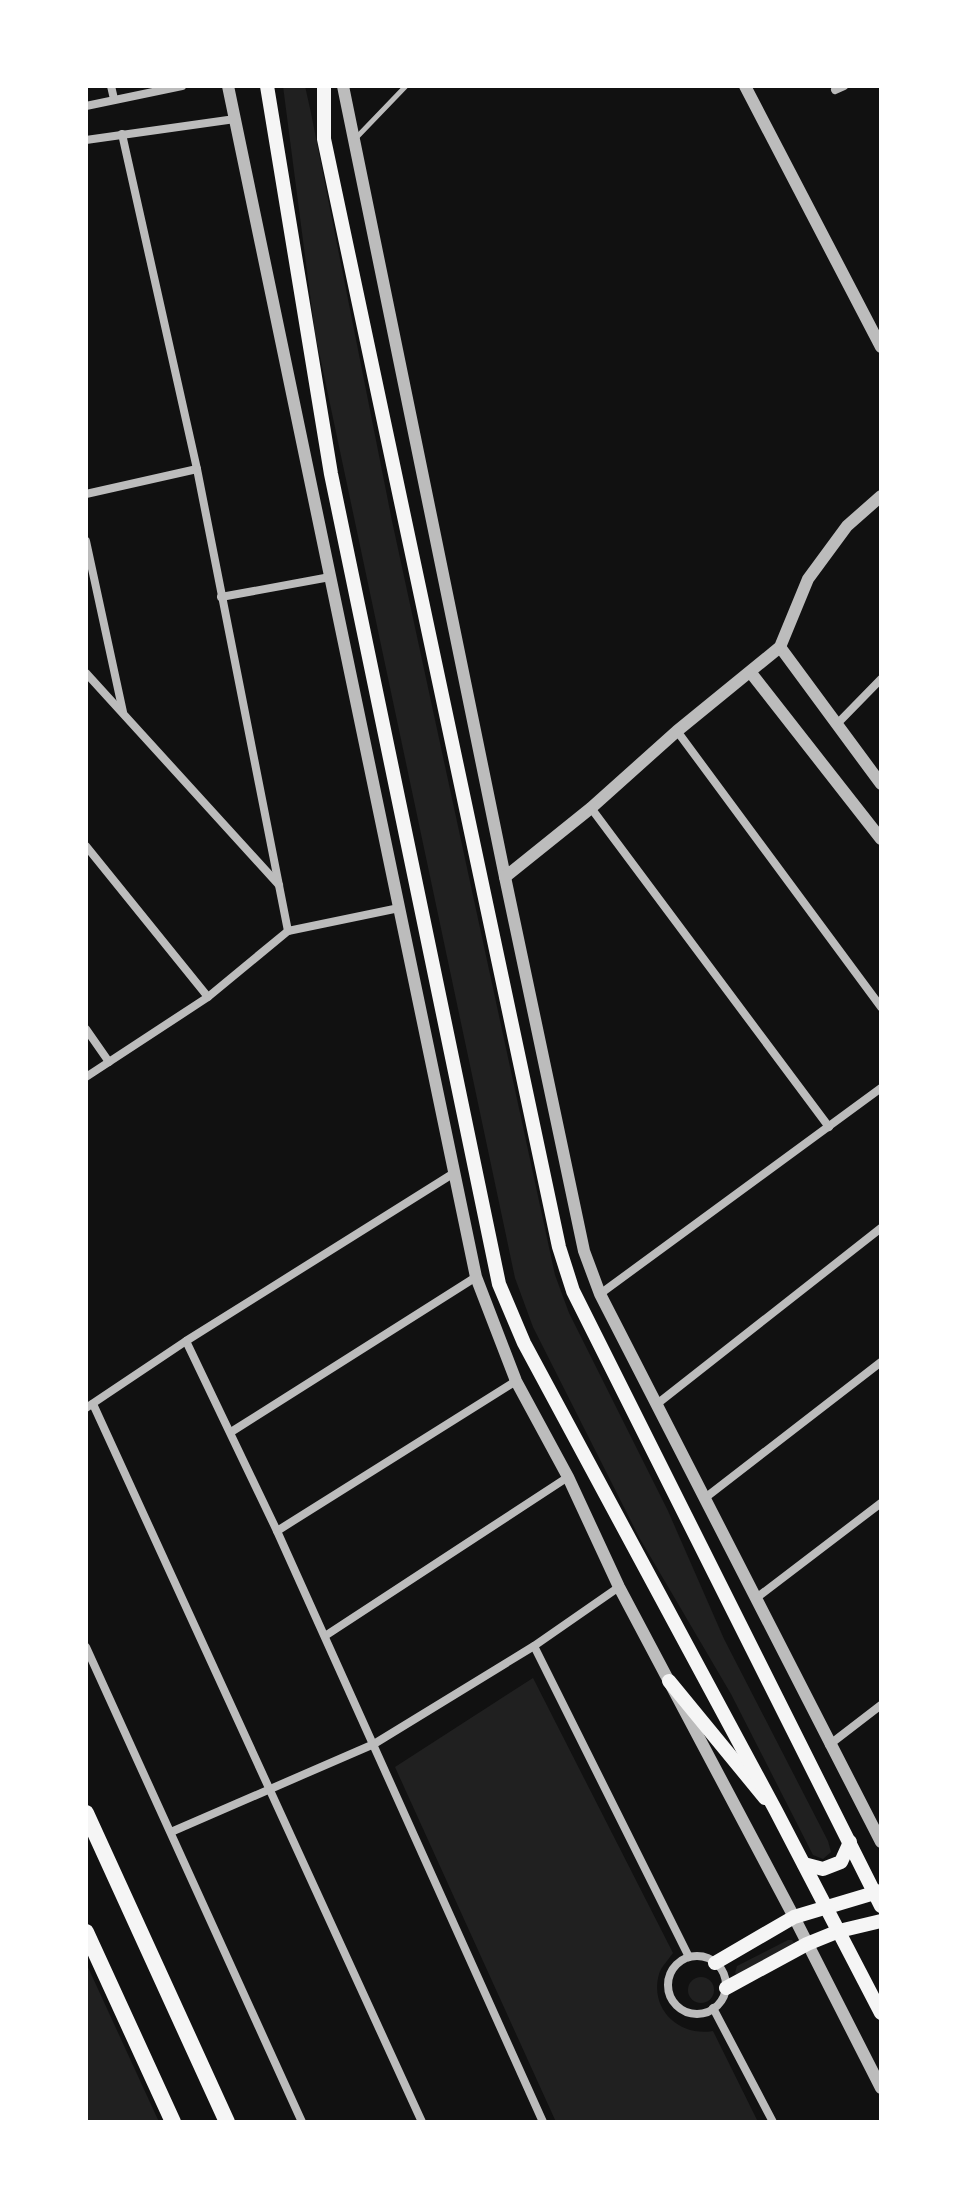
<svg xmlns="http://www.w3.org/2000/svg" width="967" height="2208" font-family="Literata,serif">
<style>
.green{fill:#202020}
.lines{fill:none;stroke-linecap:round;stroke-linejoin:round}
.service{stroke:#bcbcbc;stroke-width:5}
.minor{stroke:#bcbcbc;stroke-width:8}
.tertiary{stroke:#bcbcbc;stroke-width:12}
.secondary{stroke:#f5f5f5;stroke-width:14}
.primary{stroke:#f5f5f5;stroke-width:14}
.motorway{stroke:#f5f5f5;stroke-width:16}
</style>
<rect width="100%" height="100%" fill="#111"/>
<g class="green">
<path d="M 283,86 L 305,86 L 311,113 L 392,521 L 555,1275 L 569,1313 L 668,1511 L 724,1639 L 828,1841 L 831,1852 L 823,1859 L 813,1855 L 731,1694 L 640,1539 L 533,1327 L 515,1278 L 315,333 Z"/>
<path d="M 533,1678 L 673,1953 C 669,1959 661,1967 659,1974 C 649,2010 680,2037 713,2031 L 758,2122 L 556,2122 L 395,1767 Z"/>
<path d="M 788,1940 L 792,1940 L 794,1943 L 739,1976 L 735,1973 L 737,1966 Z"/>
<path d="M 86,1963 L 159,2122 L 86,2122 Z"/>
<circle cx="701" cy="1990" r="13"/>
</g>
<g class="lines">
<path class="service" d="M 356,138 L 406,86"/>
<g class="minor">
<path d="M 111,86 L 114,99"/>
<path d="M 835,90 L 844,86"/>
<path d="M 86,106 L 182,86"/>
<path d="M 122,134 L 197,469 L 288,931"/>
<path d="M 86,140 L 235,119"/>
<path d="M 86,494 L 197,469"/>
<path d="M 86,541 L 123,712"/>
<path d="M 221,597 L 330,577"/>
<path d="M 86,673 L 279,885"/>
<path d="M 837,724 L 881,679"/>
<path d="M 677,731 L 881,1007"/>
<path d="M 591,808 L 829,1127"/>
<path d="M 86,846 L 208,997"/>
<path d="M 86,1029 L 109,1062"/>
<path d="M 86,1077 L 208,997 L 288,931 L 399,908"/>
<path d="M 600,1294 L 881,1088"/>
<path d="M 186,1341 L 277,1531 L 543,2122"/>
<path d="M 93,1404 L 422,2122"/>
<path d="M 657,1404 L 881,1228"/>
<path d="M 86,1408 L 186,1341 L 454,1173"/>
<path d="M 231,1432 L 476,1277"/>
<path d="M 705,1498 L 881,1362"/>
<path d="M 277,1531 L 516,1381"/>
<path d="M 755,1599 L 881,1503"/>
<path d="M 325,1636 L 568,1477"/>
<path d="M 534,1646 L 689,1957"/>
<path d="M 86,1647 L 302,2122"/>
<path d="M 829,1745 L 881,1705"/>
<path d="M 171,1832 L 374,1744 L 534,1646 L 619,1587"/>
<circle cx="697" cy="1985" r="29"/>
<path d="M 713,2008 L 773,2122"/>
</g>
<g class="tertiary">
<path d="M 228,86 L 476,1277 L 516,1381 L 568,1477 L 619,1587 L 794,1917 L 881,2088"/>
<path d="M 343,86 L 505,877 L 584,1251 L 600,1294 L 881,1842"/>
<path d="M 745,86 L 881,347"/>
<path d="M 780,647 L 881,784"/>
<path d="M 751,673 L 881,839"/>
<path d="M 505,877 L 591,808 L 677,731 L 780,647 L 808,579 L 847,526 L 881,496"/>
</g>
<g class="secondary">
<path d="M 669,1681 L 765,1798"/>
<path d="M 804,1864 L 823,1869 L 841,1862 L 850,1842"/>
<path d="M 715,1963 L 794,1917 L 881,1891"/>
<path d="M 726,1988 L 807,1944 L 839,1931 L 881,1921"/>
</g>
<g class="primary">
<path d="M 267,86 L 331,474 L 499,1284 L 524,1343 L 776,1811 L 881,2013"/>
<path d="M 324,86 L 324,139 L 559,1247 L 573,1291 L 881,1906"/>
</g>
<g class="motorway">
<path d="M 86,1813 L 227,2122"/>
<path d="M 86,1932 L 173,2122"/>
</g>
</g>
<rect width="967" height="2208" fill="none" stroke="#ffffff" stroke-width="176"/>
</svg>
